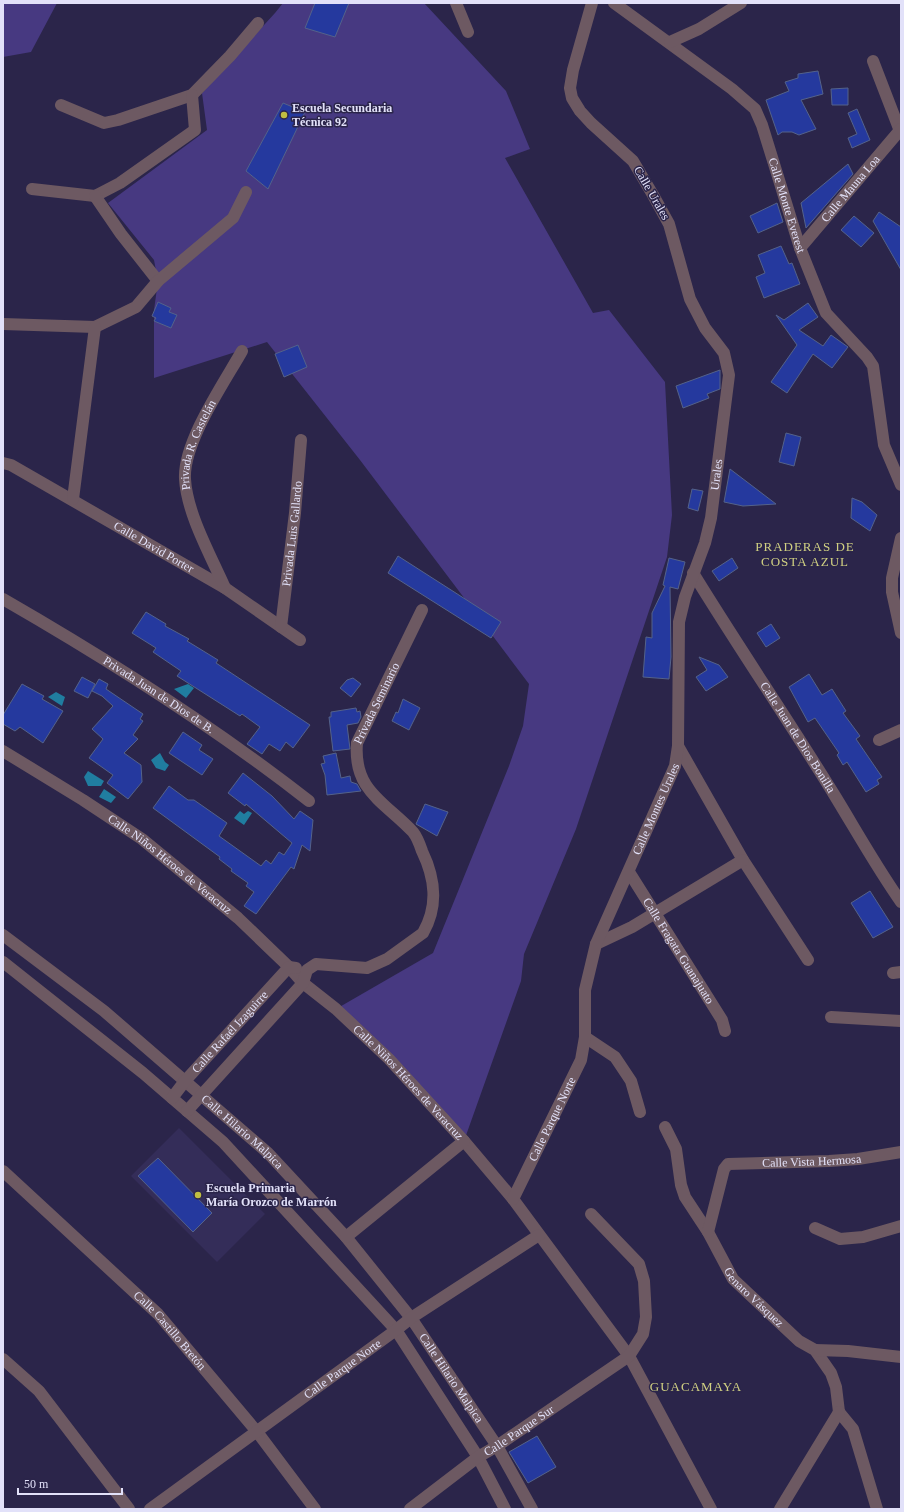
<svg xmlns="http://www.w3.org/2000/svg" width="904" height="1512" font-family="'Times New Roman',serif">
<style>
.built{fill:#342d59}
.green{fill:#473981}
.water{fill:#207da0}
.building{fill:#25399e;stroke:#54628a}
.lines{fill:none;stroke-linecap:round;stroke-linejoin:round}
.minor{stroke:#6d5962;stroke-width:12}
.poi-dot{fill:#c0be41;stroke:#2b254a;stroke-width:1.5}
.labels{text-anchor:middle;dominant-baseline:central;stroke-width:3;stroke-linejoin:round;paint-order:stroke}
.poi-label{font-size:12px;font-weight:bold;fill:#e2e1f9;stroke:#2b254a;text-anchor:start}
.street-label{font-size:12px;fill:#e2e1f9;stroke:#2b254a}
.neighbourhood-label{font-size:13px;letter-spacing:1px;fill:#d0d082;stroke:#2b254a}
</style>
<rect width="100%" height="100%" fill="#2b254a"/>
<path class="built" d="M 179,1128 L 265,1214 L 217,1262 L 131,1176 Z"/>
<g class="green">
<path d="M 3,3 L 57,3 L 31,52 L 3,57 Z"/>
<path d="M 283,3 L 424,3 L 506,91 L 530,149 L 505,158 L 593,313 L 609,310 L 665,382 L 672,515 L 667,557 L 576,829 L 524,954 L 521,981 L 464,1141 L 336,1009 L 433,953 L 509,766 L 523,726 L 529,684 L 360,460 L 267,342 L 154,378 L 154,310 L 158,281 L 154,260 L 108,203 L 207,130 L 202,93 L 275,13 Z"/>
</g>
<g class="water">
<path d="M 188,684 L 194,688 L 186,698 L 174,689 Z"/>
<path d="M 56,692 L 65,697 L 62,706 L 48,697 Z"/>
<path d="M 160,753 L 165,762 L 169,765 L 165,771 L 156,768 L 151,760 Z"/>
<path d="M 88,771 L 104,781 L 101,786 L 88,786 L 84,777 Z"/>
<path d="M 104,789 L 116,797 L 111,803 L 99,797 Z"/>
<path d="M 240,811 L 244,814 L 248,811 L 252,813 L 244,825 L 234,818 Z"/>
</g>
<g class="building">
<path d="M 315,3 L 349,3 L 335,37 L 305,28 Z"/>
<path d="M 818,71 L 823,94 L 801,100 L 816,129 L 799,135 L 792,132 L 782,132 L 778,135 L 766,100 L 789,91 L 785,82 L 798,78 L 798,74 Z"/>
<path d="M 848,88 L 848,105 L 832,105 L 831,89 Z"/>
<path d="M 283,103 L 305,112 L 268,189 L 246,171 Z"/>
<path d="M 857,109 L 870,140 L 852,148 L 848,138 L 857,134 L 848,113 Z"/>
<path d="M 848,164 L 853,174 L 806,228 L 801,203 Z"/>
<path d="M 777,203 L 783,222 L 758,233 L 750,216 Z"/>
<path d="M 879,212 L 901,227 L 901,270 L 873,221 Z"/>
<path d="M 854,216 L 874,233 L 861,247 L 841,230 Z"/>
<path d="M 781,246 L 789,264 L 792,263 L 800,284 L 764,298 L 756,277 L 765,273 L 758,255 Z"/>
<path d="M 158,302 L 171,308 L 169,312 L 177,315 L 171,328 L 154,321 L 156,318 L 152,316 Z"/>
<path d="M 808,303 L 818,317 L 799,330 L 823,346 L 831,335 L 848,347 L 832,368 L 813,354 L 787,393 L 771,382 L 797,345 L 776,315 L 784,320 Z"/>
<path d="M 298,345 L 307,367 L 284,377 L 275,354 Z"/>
<path d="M 720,370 L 720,389 L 707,394 L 709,398 L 683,408 L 676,386 Z"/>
<path d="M 786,433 L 801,437 L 794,466 L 779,462 Z"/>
<path d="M 730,469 L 776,504 L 743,506 L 724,502 Z"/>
<path d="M 692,489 L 703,491 L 698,511 L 688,508 Z"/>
<path d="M 852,498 L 862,502 L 877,515 L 870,531 L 851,518 Z"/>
<path d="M 398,556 L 501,622 L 491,638 L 388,573 Z"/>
<path d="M 669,558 L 685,562 L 678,589 L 670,587 L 671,657 L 669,679 L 643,677 L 646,637 L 652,638 L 652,613 L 665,586 L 663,585 Z"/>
<path d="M 732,558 L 738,568 L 719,581 L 712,571 Z"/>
<path d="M 146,612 L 166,624 L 165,626 L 189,639 L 187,641 L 218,660 L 216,663 L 310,725 L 293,748 L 286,742 L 280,751 L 269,744 L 262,754 L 247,744 L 260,727 L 242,714 L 240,716 L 177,676 L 181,671 L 153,652 L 156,648 L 132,633 Z"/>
<path d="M 771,624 L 780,638 L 766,647 L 757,633 Z"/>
<path d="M 699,657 L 719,665 L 728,677 L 706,691 L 696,677 L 707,670 Z"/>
<path d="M 809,674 L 822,695 L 832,689 L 846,711 L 843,713 L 860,736 L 856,739 L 882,777 L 877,780 L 879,784 L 866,792 L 847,762 L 843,765 L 837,755 L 839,753 L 815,718 L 808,722 L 789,687 Z"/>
<path d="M 82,677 L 95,684 L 88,698 L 74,691 Z"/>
<path d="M 353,678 L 361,684 L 351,697 L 340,688 L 347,680 Z"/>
<path d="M 99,679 L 108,684 L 106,689 L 143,714 L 140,719 L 143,721 L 133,735 L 138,739 L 124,753 L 141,765 L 142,782 L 128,799 L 107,783 L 113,775 L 89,758 L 103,739 L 92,729 L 113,706 L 102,696 L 92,691 Z"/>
<path d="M 22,684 L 44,696 L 42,699 L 63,711 L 43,743 L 20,727 L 15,731 L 3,724 L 3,715 Z"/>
<path d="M 403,699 L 420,708 L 409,730 L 392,721 L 396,712 L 398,713 Z"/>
<path d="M 356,708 L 357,712 L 360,711 L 361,717 L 358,723 L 347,725 L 350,749 L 333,751 L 329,717 L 331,717 L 331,712 Z"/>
<path d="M 183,732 L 202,745 L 199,750 L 213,759 L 202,775 L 169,753 Z"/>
<path d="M 336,753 L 341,778 L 350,776 L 351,782 L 357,784 L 361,791 L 327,795 L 325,775 L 321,764 L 325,763 L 323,756 Z"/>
<path d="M 243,773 L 272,796 L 294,819 L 300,811 L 313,820 L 310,851 L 302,845 L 294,869 L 291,867 L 256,914 L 244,906 L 254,892 L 246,886 L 248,883 L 231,871 L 232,869 L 219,859 L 220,857 L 153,808 L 169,786 L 188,800 L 194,800 L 227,823 L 219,836 L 261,866 L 266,860 L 271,864 L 279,852 L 284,855 L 292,843 L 246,804 L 245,806 L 228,793 Z"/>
<path d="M 425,804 L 448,812 L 437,836 L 416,824 Z"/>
<path d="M 870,891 L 893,927 L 873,938 L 851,903 Z"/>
<path d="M 158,1158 L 212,1213 L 193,1232 L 138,1176 Z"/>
<path d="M 537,1436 L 556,1467 L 528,1483 L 509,1452 Z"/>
</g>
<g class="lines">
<g class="minor">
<path d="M 456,3 L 468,32"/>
<path id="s1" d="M 614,3 L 732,89 L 755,109 L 762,125 L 800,248 L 826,313 L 867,357 L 873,366 L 884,445 L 901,485"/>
<path d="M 670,42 L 699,29 L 741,3"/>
<path d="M 873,61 L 900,131"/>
<path d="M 61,105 L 104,123 L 118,120 L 192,95 L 230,56 L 258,23"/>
<path d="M 32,189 L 95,196 L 120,183 L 195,130 L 192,95"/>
<path d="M 95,196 L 121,234 L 158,281"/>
<path id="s2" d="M 800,248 L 901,129"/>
<path d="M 3,324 L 95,327 L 136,307 L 158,281 L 233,218 L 246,192"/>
<path id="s3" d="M 3,463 L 11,465 L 225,588 L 300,640"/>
<path d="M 73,499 L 95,327"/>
<path d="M 901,538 L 892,578 L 892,592 L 901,633"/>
<path id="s4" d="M 693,573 C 739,648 789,721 835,796 C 857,832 877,868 901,902"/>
<path id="s5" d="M 225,588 C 211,556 187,514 185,479 C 183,442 224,383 242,351"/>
<path id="s6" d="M 3,599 C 109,660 213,726 309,801"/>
<path id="s7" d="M 281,627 L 295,513 L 301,440"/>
<path d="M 879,740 L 901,730"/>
<path d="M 678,746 L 743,860 L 808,960"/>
<path id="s8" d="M 3,751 L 83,800 L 142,839 L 238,918 L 289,967 L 303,983 L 336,1009 L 389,1059 L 464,1141 L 513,1199 L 629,1356 L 711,1509"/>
<path id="s9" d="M 629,872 L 722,1020 L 725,1031"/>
<path id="s10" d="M 3,935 L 104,1011 L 268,1153 L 346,1237 L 411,1318 L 497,1446 L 532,1509"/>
<path d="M 596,944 L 632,927 L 743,860"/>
<path d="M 3,962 L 143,1073 L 223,1142 L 396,1330 L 478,1457 L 505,1509"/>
<path d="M 893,973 L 901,972"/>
<path d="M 831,1017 L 901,1021"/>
<path d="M 585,1037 L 615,1057 L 631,1081 L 640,1112"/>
<path id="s11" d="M 172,1098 L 185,1081 L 289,967 L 296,968"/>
<path id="s12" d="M 187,1111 L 303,983 L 307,970 L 316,964 L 367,968 L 387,959 L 423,933 C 439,905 435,878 422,851 C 420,845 417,837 413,832 C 385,802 353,791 357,743 L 422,610"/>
<path id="s13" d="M 665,1127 L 676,1149 L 681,1185 L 685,1197 L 708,1232 L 733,1279 L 799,1341 L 815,1350 L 831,1373 L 836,1387 L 839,1412"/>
<path id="s14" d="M 3,1171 L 158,1314 L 258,1433 L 315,1509"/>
<path id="s15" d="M 513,1199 L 581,1060 L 585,1037 L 585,990 L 596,944 L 675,766 L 678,746 L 679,622 L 685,597 L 705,543 L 711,518 L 729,375 L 724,353 L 705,328 L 690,299 L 669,224 L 653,195 L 633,161 L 591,123 L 580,111 L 572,98 L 570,88 L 573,70 L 592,3"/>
<path d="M 815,1228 L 840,1239 L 863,1237 L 901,1226"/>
<path id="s16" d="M 708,1232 L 724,1169 L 728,1164 L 829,1161 L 858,1159 L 901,1152"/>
<path d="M 346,1237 L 464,1141"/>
<path d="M 815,1350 L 848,1351 L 901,1357"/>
<path d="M 3,1359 L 39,1391 L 129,1509"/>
<path d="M 839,1412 L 853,1429 L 877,1509"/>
<path id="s17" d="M 150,1509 L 396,1330 L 411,1318 L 539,1235"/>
<path id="s18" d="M 410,1509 L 478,1457 L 497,1446 L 629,1356 L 643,1334 L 646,1317 L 644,1281 L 639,1264 L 591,1214"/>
<path d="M 780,1509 L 839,1412"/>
</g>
</g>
<g class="poi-dot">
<circle cx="284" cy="115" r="4"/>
<circle cx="198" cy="1195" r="4"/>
</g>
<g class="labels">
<g class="poi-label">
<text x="292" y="108">Escuela Secundaria<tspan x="292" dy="14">Técnica 92</tspan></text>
<text x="206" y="1188">Escuela Primaria<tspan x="206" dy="14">María Orozco de Marrón</tspan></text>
</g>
<g class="street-label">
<text stroke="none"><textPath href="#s2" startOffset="78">Calle Mauna Loa</textPath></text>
<text transform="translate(652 193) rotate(60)">Calle Urales</text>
<text stroke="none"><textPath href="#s1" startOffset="278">Calle Monte Everest</textPath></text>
<text stroke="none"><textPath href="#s5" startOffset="153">Privada R. Castelán</textPath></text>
<text stroke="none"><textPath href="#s15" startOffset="764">Urales</textPath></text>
<text stroke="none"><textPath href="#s7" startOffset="94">Privada Luis Gallardo</textPath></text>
<text stroke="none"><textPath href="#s3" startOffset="173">Calle David Porter</textPath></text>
<text stroke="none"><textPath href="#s6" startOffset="183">Privada Juan de Dios de B.</textPath></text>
<text stroke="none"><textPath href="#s12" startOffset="576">Privada Seminario</textPath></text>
<text stroke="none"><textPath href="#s4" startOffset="195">Calle Juan de Dios Bonilla</textPath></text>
<text stroke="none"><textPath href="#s15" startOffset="420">Calle Montes Urales</textPath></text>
<text stroke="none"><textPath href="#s8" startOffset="202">Calle Niños Héroes de Veracruz</textPath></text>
<text stroke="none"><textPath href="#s9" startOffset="93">Calle Fragata Guanajuato</textPath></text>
<text stroke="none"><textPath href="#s11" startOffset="88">Calle Rafaél Izaguirre</textPath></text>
<text stroke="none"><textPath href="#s8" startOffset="526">Calle Niños Héroes de Veracruz</textPath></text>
<text stroke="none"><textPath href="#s15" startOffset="89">Calle Parque Norte</textPath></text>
<text stroke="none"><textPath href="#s10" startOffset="310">Calle Hilario Malpica</textPath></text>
<text stroke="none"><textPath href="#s16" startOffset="155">Calle Vista Hermosa</textPath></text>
<text stroke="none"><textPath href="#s13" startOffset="196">Genaro Vásquez</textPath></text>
<text stroke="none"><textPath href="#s14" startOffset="231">Calle Castillo Bretón</textPath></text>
<text stroke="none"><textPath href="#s17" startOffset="238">Calle Parque Norte</textPath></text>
<text stroke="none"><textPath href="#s10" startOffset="634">Calle Hilario Malpica</textPath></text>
<text stroke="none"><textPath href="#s18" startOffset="134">Calle Parque Sur</textPath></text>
</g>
<g class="neighbourhood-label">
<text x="805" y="546">PRADERAS DE<tspan x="805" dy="15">COSTA AZUL</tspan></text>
<text x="696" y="1386">GUACAMAYA</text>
</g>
</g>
<rect width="904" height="1512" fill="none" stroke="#e2e1f9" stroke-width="8"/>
<path d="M18 1488v6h104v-6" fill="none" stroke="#e2e1f9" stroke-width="2"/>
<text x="24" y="1488" font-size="12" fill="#e2e1f9" stroke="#2b254a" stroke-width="3" paint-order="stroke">50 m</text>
</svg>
